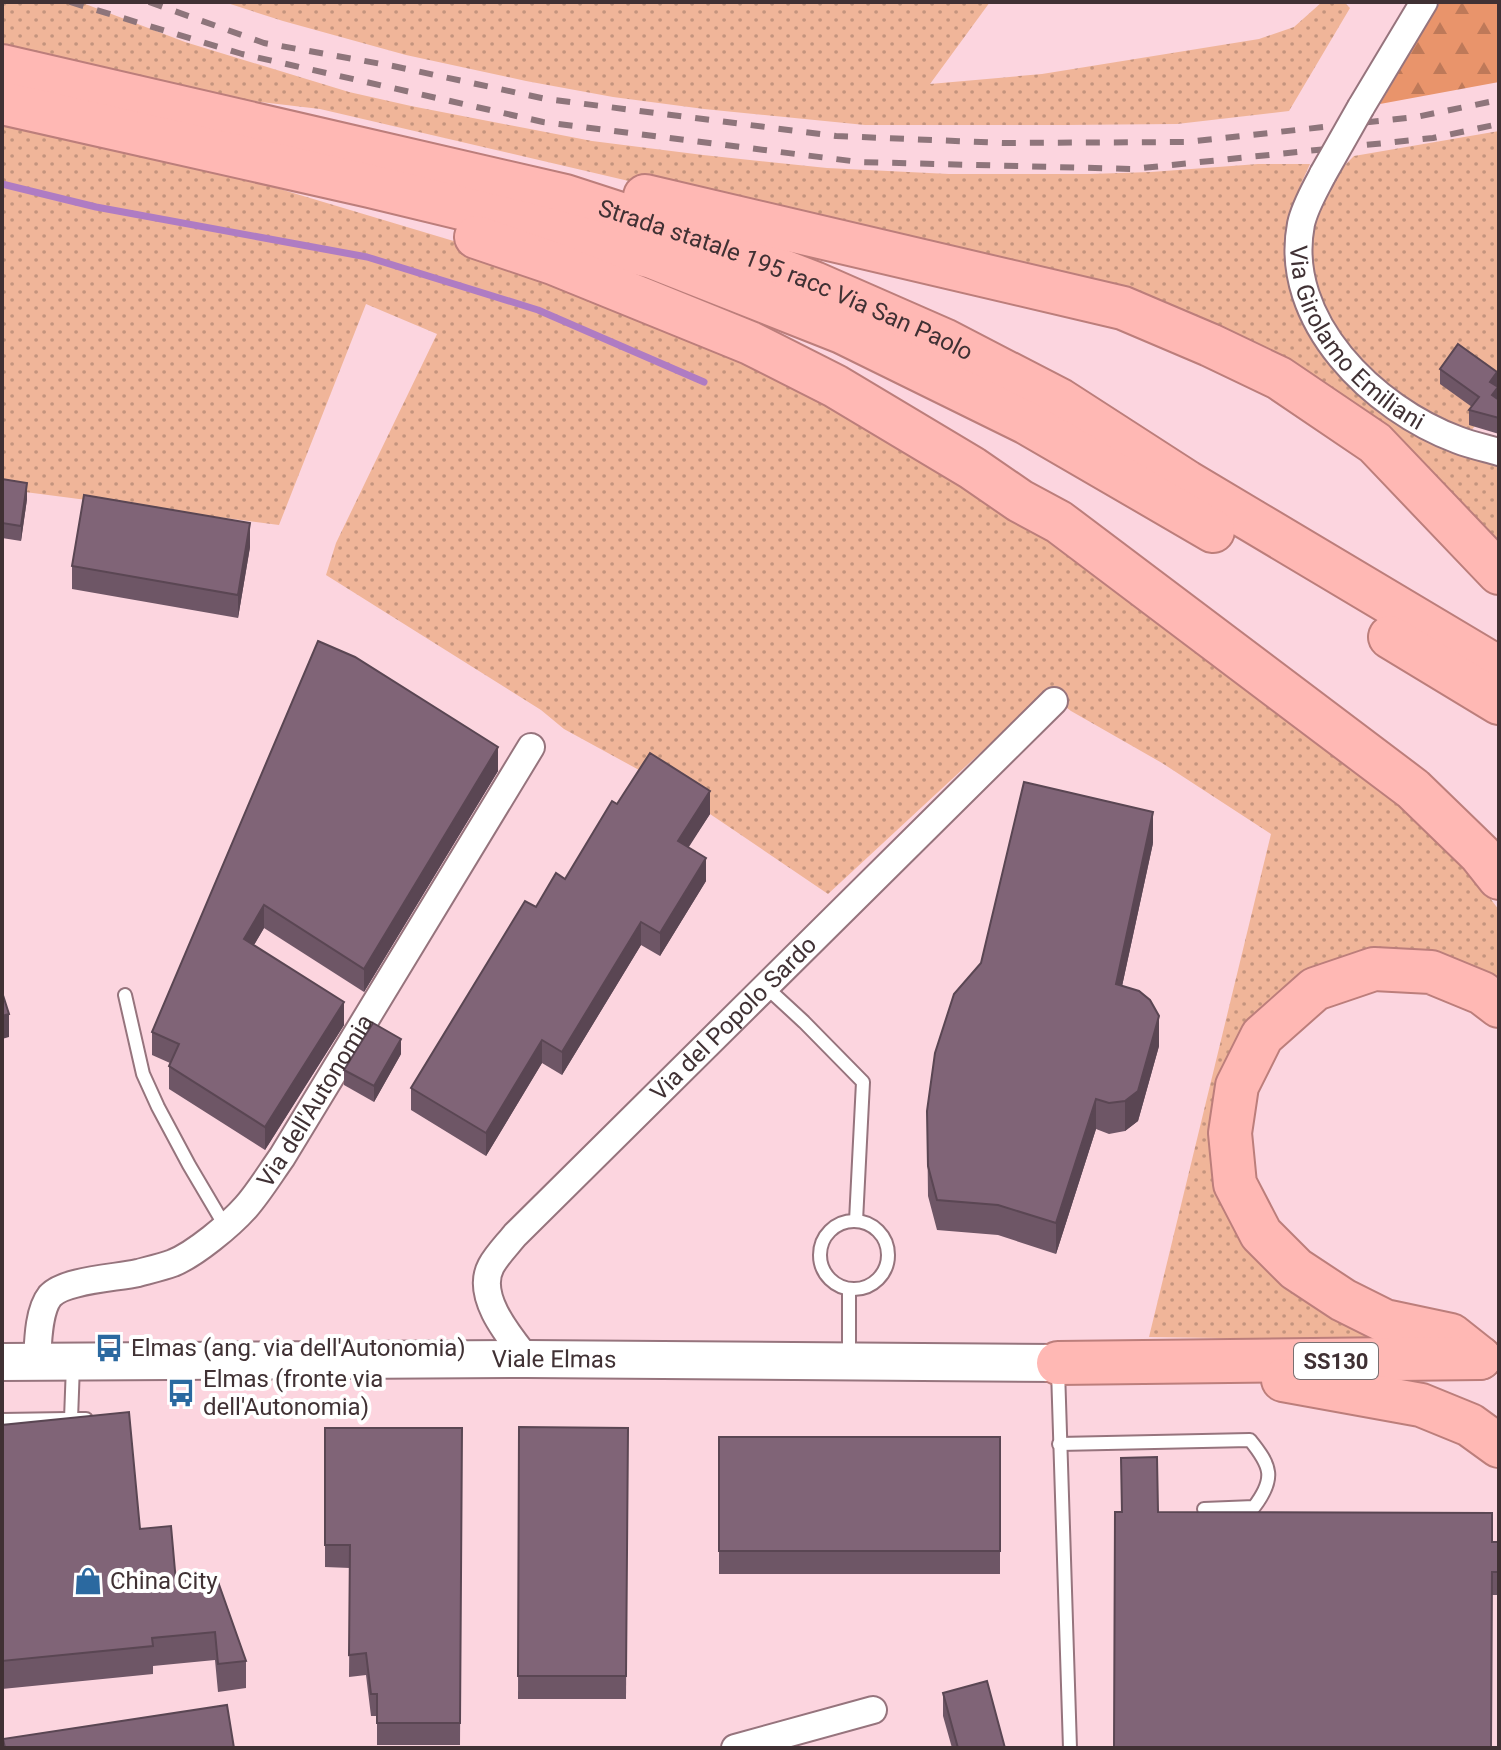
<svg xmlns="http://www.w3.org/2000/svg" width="1501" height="1750" font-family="Roboto,sans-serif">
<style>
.grass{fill:url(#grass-dots)}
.forest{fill:url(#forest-firs)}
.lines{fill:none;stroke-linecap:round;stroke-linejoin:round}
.stream{stroke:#af7cc3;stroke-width:7}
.service-casing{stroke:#96747d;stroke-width:16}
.minor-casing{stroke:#96747d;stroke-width:30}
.secondary-casing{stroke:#96747d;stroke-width:40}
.trunk-casing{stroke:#bc7e7b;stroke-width:46}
.service{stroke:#fff;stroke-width:12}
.minor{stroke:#fff;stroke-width:26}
.secondary{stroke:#fff;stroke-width:36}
.trunk{stroke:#ffb8b4;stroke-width:42}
.rail{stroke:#8e757b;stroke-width:6;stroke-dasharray:14 14;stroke-linecap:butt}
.minor-bridge-casing{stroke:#96747d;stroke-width:30;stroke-linecap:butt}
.minor-bridge{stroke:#fff;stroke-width:26}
.wall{fill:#6e5666}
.shaded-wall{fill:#5a4653}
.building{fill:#806477;stroke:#5a4653;stroke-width:2}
.labels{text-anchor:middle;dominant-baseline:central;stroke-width:8;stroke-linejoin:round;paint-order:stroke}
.shield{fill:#fff;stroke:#796f71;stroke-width:2}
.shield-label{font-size:22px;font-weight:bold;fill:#403134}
.street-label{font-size:24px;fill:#403134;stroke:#fff}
.poi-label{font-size:24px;fill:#403134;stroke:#fff;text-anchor:start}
</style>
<defs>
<pattern id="grass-dots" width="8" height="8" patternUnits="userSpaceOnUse" patternTransform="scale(2)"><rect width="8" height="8" fill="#f0b599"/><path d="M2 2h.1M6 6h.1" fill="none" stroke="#c4947e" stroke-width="1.8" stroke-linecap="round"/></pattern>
<pattern id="forest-firs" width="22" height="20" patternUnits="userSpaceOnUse" patternTransform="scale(2)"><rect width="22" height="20" fill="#e9946b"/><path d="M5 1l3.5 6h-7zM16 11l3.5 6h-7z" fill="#be7959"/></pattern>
</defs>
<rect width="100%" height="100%" fill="#fcd5df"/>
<g class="grass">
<path d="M 2,2 L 80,2 L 185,42 L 349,92 L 411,106 L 592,141 L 703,155 L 827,168 L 949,174 L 1090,174 L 1151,172 L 1258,164 L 1310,164 L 1300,186 L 1294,210 L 1288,241 L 1287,269 L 1305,318 L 1326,353 L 1499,462 L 1499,544 L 1431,470 L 1387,435 L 1298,372 L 633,182 L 320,109 L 244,100 L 190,162 L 467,245 L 746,355 L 1014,511 L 1376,786 L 1428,831 L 1474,877 L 1499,910 L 1499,982 L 1430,957 L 1267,1016 L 1221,1182 L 1372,1333 L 1367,1340 L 1149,1337 L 1271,834 L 1162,763 L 1071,711 L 1046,692 L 828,894 L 710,814 L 650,776 L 564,729 L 541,710 L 326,575 L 336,543 L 437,334 L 366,304 L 279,525 L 2,489 Z"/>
<path d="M 224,2 L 990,2 L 930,84 L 1042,74 L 1259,39 L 1294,27 L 1322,2 L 1344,2 L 1350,8 L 1289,111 L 1177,124 L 1066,125 L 865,125 L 704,109 L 613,97 L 526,81 L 406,55 L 283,21 Z"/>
<path d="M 1499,131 L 1499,394 L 1468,435 L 1391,395 L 1343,345 L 1315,287 L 1312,261 L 1312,233 L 1325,200 L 1344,166 L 1354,156 Z"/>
</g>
<path class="forest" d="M 1440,2 L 1499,2 L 1499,82 L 1380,104 Z"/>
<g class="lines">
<path class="stream" d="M 2,184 L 96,207 L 367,257 L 538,310 L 704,382"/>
<defs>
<g id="service">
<path d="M 766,987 L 804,1022 L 863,1082 L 856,1221"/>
<path d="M 125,995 L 143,1074 L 158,1107 L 189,1165 L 225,1226"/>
<circle cx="854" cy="1255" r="34"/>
<path d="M 849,1358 L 849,1289"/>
<path d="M 73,1365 L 71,1419 L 86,1419"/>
<path d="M 1058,1370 L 1070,1748"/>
<path d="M 2,1420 L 68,1419"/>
<path d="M 1059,1444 L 1250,1440 C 1271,1466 1276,1478 1254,1507 L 1204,1509"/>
</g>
<g id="minor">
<path d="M 1361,107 L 1424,2"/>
<path id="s1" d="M 1323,174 C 1315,190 1305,206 1301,224 C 1282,321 1374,409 1458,440 C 1471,445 1485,448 1499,452"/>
<path id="s2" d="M 527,1359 C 509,1336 475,1296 491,1266 C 497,1255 507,1245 515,1235 L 1054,701"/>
<path id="s3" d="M 37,1362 C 38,1344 38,1311 50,1296 C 64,1280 116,1278 138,1273 C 149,1270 162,1267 173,1263 C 195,1254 230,1225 246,1207 C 259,1192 270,1174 282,1157 L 531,747"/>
<path d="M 735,1748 L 873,1710"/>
</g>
<g id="secondary">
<path id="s4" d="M 2,1362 L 527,1359 L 1058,1363"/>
</g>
<g id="trunk">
<path id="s5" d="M 2,66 L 565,196 L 710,243 L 814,283 L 944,340 L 1060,400 L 1187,482 L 1499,668"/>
<path d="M 2,103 L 370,186 L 523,223 L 652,257 L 842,332 L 1027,423 L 1213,531"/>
<path d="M 645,196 L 1123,308 L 1210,345 L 1279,378 L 1375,443 L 1499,573"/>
<path d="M 476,237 L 553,263 L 750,343 L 835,386 L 972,468 L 1020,501 L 1059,522 L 1413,789 L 1480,854 L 1499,878"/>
<path d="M 1390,637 L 1499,703"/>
<path d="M 1480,1358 L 1451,1335 L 1385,1321 L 1343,1300 L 1296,1269 L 1261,1234 L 1235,1184 L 1230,1133 L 1237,1086 L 1262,1036 L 1315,989 L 1374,969 L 1431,972 L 1482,993 L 1499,1006"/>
<path d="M 1058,1363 L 1480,1358"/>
<path d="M 1283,1380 L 1421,1405 L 1470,1425 L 1499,1446"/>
</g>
</defs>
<use href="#service" class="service-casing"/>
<use href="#minor" class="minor-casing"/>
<use href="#secondary" class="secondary-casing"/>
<use href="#trunk" class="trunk-casing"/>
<use href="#service" class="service"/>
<use href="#minor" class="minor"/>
<use href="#secondary" class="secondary"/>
<use href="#trunk" class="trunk"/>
<g class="rail">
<path d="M 70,2 L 242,54 L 543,122 L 859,162 L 1133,169 L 1433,138 L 1499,124"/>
<path d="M 149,2 L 264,43 L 393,66 L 546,99 L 836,136 L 1003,143 L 1186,142 L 1416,117 L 1499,100"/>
</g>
<defs>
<path id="minor-bridge" d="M 1323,174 L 1361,107"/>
</defs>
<use href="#minor-bridge" class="minor-bridge-casing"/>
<use href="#minor-bridge" class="minor-bridge"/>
</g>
<g class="wall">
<path d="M 1440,369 L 1497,386 L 1498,399 L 1499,400 L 1499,434 L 1469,425 L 1469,410 L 1472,407 L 1440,384 Z"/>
<path d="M 2,479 L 27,499 L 21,541 L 2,538 Z"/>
<path d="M 250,547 L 238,618 L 72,589 L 72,566 Z"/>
<path d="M 318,641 L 498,771 L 364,992 L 264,928 L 254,945 L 344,1025 L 265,1150 L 169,1089 L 169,1066 L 170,1063 L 152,1055 L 152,1032 Z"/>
<path d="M 617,804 L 710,814 L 688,847 L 706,881 L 660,956 L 641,945 L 562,1075 L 542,1063 L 486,1156 L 411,1110 L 411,1088 L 536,907 L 565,879 Z"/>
<path d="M 1153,843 L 1122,986 L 1159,1046 L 1138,1121 L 1125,1131 L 1109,1134 L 1096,1129 L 1056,1254 L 998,1235 L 937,1230 L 928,1196 L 927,1111 Z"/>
<path d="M 401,1054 L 374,1102 L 344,1085 L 344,1070 Z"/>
<path d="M 2,1425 L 140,1529 L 176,1582 L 246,1661 L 246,1688 L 218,1692 L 215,1660 L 153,1666 L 153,1674 L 2,1689 Z"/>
<path d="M 519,1427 L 628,1428 L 626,1699 L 518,1699 Z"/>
<path d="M 325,1428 L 462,1428 L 460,1745 L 377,1745 L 377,1716 L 371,1716 L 366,1675 L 349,1677 L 350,1568 L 325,1567 Z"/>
<rect x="719" y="1437" width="281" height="137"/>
<path d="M 1158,1512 L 1499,1542 L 1499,1595 L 1492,1595 L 1491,1748 L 1114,1748 Z"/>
<path d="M 943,1693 L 1005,1748 L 952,1748 L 943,1716 Z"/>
</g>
<g class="shaded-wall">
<path d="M 1497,372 L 1498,402 L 1492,411 L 1490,382 Z"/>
<path d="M 27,483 L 27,499 L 21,541 L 21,526 Z"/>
<path d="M 250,523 L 250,547 L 238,618 L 238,595 Z"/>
<path d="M 498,747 L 498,771 L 364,992 L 364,969 Z"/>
<path d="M 710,791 L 710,814 L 678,864 L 678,841 Z"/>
<path d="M 1153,812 L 1153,843 L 1116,1014 L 1116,984 Z"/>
<path d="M 706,858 L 706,881 L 660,956 L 660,933 Z"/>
<path d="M 264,905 L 264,928 L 244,962 L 244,939 Z"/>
<path d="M 641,922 L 641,945 L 562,1075 L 562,1052 Z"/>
<path d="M 344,1002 L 344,1025 L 265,1150 L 265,1127 Z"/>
<path d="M 9,1014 L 9,1037 L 2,1039 L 2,1016 Z"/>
<path d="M 1159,1016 L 1159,1046 L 1138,1121 L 1125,1131 L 1125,1101 Z"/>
<path d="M 401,1039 L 401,1054 L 374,1102 L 374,1086 Z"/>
<path d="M 542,1040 L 542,1063 L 486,1156 L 486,1133 Z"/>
<path d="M 1096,1099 L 1096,1129 L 1056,1254 L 1056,1223 Z"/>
</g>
<g class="building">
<path d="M 1458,344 L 1497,372 L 1490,382 L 1498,387 L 1492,395 L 1499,400 L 1499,418 L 1469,410 L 1479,397 L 1440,369 Z"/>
<path d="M 2,479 L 27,483 L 21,526 L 2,523 Z"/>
<path d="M 84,495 L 250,523 L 238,595 L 72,566 Z"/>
<path d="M 318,641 L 355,657 L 498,747 L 364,969 L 264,905 L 244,939 L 344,1002 L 265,1127 L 169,1066 L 179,1044 L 152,1032 Z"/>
<path d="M 650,753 L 710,791 L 678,841 L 706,858 L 660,933 L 641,922 L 562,1052 L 542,1040 L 486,1133 L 411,1088 L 525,901 L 536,907 L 556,873 L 565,879 L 612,801 L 617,804 Z"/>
<path d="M 1024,782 L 1153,812 L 1116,984 L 1139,991 L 1150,1000 L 1159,1016 L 1138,1091 L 1125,1101 L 1109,1103 L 1096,1099 L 1056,1223 L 998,1205 L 937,1200 L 928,1166 L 927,1111 L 935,1053 L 954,994 L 981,963 Z"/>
<path d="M 2,992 L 9,1014 L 2,1016 Z"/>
<path d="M 373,1023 L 401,1039 L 374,1086 L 344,1070 Z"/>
<path d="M 129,1412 L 140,1529 L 171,1526 L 176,1582 L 216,1576 L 246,1661 L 218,1664 L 215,1632 L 152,1638 L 153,1646 L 2,1661 L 2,1425 Z"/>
<path d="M 519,1427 L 628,1428 L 626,1676 L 518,1676 Z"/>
<path d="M 325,1428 L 462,1428 L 460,1723 L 377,1723 L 377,1694 L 371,1694 L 366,1653 L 349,1655 L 350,1545 L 325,1545 Z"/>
<rect x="719" y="1437" width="281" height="114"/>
<path d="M 1157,1457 L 1158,1512 L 1492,1513 L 1492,1542 L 1499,1542 L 1499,1572 L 1492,1572 L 1491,1747 L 1306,1747 L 1306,1748 L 1114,1748 L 1115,1512 L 1122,1512 L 1121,1458 Z"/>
<path d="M 987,1681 L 1005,1748 L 958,1748 L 943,1693 Z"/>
<path d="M 227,1705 L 234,1748 L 5,1748 L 3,1739 Z"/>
</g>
<defs>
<symbol id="bus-bare" viewBox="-9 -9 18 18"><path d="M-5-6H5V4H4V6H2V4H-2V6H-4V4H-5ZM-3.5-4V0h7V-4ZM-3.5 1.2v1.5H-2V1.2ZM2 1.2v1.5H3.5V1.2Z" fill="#2b69a0" stroke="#fff" stroke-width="2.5" paint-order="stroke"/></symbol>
<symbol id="shop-bare" viewBox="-9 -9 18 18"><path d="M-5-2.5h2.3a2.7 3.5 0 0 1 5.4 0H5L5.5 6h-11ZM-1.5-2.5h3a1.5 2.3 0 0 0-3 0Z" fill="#2b69a0" stroke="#fff" stroke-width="2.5" paint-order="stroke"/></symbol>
</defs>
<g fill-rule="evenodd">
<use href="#bus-bare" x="89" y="1328" width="40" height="40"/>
<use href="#bus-bare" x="161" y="1373" width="40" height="40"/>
<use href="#shop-bare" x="68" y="1561" width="40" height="40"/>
</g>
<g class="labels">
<rect class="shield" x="1294" y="1343" width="84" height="36" rx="6"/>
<g class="shield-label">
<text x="1336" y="1361">SS130</text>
</g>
<g class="street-label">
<text stroke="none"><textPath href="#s5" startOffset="814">Strada statale 195 racc Via San Paolo</textPath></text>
<text stroke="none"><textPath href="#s1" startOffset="190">Via Girolamo Emiliani</textPath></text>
<text stroke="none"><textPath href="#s2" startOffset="452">Via del Popolo Sardo</textPath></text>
<text stroke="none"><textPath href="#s3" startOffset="416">Via dell'Autonomia</textPath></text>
<text stroke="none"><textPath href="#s4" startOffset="552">Viale Elmas</textPath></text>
</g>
<g class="poi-label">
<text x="131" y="1348">Elmas (ang. via dell'Autonomia)</text>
<text x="203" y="1379">Elmas (fronte via<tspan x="203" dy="28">dell'Autonomia)</tspan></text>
<text x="110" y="1581">China City</text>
</g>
</g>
<rect width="1501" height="1750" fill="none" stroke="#403134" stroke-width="8"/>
</svg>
